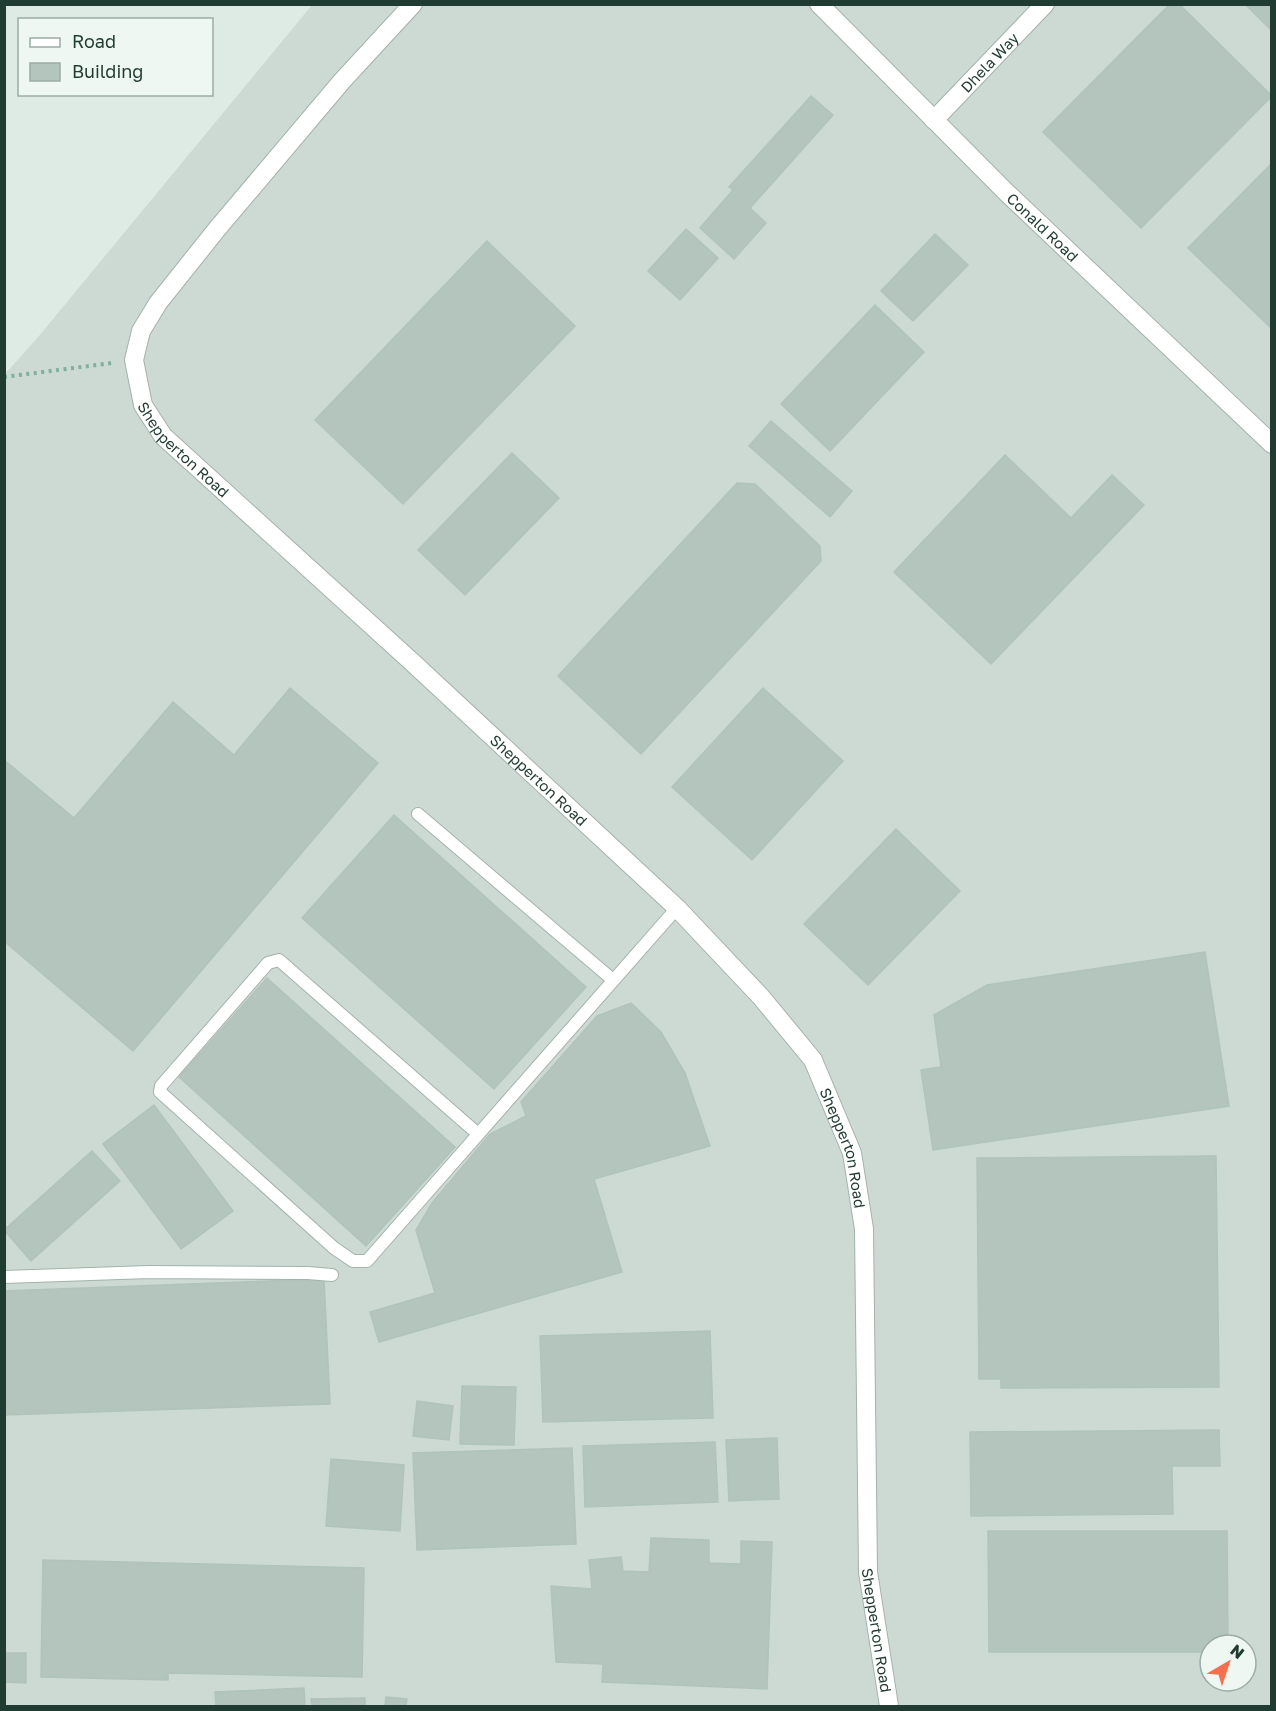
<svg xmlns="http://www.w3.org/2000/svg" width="1276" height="1711" font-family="'Golos Text',sans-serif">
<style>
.built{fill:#ccdad3;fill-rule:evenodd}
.building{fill:#b3c5bd;stroke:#b0c4bb;stroke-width:1.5}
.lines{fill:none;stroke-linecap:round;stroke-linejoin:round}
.service-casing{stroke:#a1b3ab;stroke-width:14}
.minor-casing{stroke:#a1b3ab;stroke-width:20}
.path{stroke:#7db09d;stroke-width:4;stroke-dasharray:3 4.5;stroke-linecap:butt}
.service{stroke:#fff;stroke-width:12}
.minor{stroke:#fff;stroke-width:18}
.labels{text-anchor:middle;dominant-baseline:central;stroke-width:4.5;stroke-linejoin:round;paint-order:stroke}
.street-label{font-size:15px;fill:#1f3b32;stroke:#eef7f2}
</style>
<rect width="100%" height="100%" fill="#deebe4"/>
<path class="built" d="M 312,5 L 1271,5 L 1271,1706 L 5,1706 L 5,374 L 39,336 ZM 1210,1645 L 1246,1645 L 1246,1681 L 1210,1681 Z"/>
<g class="building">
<path d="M 1170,4 L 1179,4 L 1272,96 L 1141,228 L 1043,132 Z"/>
<path d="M 1245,4 L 1272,4 L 1272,31 Z"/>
<path d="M 811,96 L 833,115 L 750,208 L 766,223 L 734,259 L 700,228 L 733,190 L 729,187 Z"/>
<path d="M 1272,163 L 1272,329 L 1188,248 Z"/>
<path d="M 686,229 L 718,258 L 680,300 L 648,271 Z"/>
<path d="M 935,234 L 968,265 L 913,321 L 881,291 Z"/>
<path d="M 487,241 L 575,326 L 403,504 L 315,420 Z"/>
<path d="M 875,305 L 924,352 L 830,451 L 781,404 Z"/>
<path d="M 771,421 L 852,491 L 830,517 L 749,446 Z"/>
<path d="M 512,453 L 559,498 L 465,595 L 418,550 Z"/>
<path d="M 1005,455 L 1071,518 L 1112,475 L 1144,505 L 991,664 L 894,572 Z"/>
<path d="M 737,483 L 755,484 L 820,546 L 821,561 L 641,754 L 558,676 Z"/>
<path d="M 290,688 L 378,763 L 133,1051 L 4,941 L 4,760 L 74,818 L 173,702 L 234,755 Z"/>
<path d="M 763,688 L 843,761 L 752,860 L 672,787 Z"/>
<path d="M 394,815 L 586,987 L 494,1089 L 302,918 Z"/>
<path d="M 896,829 L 960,891 L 868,985 L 804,924 Z"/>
<path d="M 1205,952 L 1229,1106 L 933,1150 L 921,1070 L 941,1067 L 934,1015 L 987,985 Z"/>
<path d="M 267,978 L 455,1147 L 366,1246 L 179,1077 Z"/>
<path d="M 631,1003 L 661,1032 L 685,1073 L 710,1146 L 594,1179 L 622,1272 L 379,1342 L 370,1312 L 435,1293 L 416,1230 L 432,1203 L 490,1134 L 526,1116 L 521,1102 L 597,1016 Z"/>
<path d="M 154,1105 L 233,1211 L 181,1249 L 103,1144 Z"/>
<path d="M 92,1151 L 120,1181 L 31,1261 L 4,1230 Z"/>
<path d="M 1216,1156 L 1219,1387 L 1001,1388 L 1001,1379 L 979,1379 L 977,1158 Z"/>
<path d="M 324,1279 L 330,1404 L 4,1415 L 4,1291 Z"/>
<path d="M 710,1331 L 713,1418 L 543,1422 L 540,1336 Z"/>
<path d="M 462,1386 L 516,1387 L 514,1445 L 460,1444 Z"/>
<path d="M 417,1401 L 453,1406 L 449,1440 L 413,1436 Z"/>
<path d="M 1219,1430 L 1220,1466 L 1172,1466 L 1173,1514 L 971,1516 L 970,1432 Z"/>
<path d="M 777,1438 L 779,1499 L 729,1501 L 726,1440 Z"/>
<path d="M 715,1442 L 718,1502 L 585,1507 L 583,1446 Z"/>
<path d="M 572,1448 L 576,1544 L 417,1550 L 413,1453 Z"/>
<path d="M 331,1459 L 404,1465 L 400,1531 L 326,1526 Z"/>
<path d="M 988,1531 L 1227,1531 L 1228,1645 L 1210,1645 L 1210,1652 L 989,1652 Z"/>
<path d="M 651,1538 L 709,1540 L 709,1563 L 741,1564 L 741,1541 L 772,1542 L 767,1689 L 602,1682 L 603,1664 L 556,1662 L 551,1586 L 592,1589 L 589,1560 L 621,1557 L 623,1571 L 649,1572 Z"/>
<path d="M 43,1560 L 364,1568 L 362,1677 L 168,1673 L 168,1680 L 41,1677 Z"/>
<path d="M 4,1653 L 26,1653 L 26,1683 L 4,1682 Z"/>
<path d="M 304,1688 L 305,1706 L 216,1706 L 215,1692 Z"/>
<path d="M 386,1697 L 407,1699 L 406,1706 L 385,1706 Z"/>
<path d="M 365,1698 L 365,1706 L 312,1706 L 311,1699 Z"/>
</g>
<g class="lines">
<defs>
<g id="service">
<path d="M 418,814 L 613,980"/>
<path d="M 478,1134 L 279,960 L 268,963 L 161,1086 L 160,1092 L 334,1248 L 353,1261 L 367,1261 L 677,908"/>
<path d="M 4,1277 L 149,1272 L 308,1273 L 332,1275"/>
</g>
<g id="minor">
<path id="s1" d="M 413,4 L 342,81 L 217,229 L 158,303 L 141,331 L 134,360 L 143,405 L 163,436 L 412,662 L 677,908 L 761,997 L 813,1060 L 852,1153 L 864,1229 L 868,1572 L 889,1706"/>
<path id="s2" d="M 819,4 L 1006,192 L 1272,444"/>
<path id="s3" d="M 934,120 L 1045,4"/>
</g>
</defs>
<use href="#service" class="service-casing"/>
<use href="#minor" class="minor-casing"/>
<path class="path" d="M 4,377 L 112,363"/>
<use href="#service" class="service"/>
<use href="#minor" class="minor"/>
</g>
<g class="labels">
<g class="street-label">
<text stroke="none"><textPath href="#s3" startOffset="80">Dhela Way</textPath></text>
<text stroke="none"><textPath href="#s2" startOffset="316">Conald Road</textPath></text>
<text stroke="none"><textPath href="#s1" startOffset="562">Shepperton Road</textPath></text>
<text stroke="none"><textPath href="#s1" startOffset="1048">Shepperton Road</textPath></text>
<text stroke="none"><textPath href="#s1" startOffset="1534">Shepperton Road</textPath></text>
<text stroke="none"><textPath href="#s1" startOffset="2020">Shepperton Road</textPath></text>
</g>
</g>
<rect width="1276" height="1711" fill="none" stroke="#1f3b32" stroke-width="12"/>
<rect x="18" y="18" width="195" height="78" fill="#eef7f2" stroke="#9baca5" stroke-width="1.5"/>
<rect x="30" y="38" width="30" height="9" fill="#ffffff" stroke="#9baca5" stroke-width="1.5"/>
<text x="72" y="48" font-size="18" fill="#1f3b32">Road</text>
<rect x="30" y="63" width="30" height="18" fill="#b3c5bd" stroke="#9baca5" stroke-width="1.5"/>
<text x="72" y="78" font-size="18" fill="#1f3b32">Building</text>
<g transform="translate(1228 1663) rotate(39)"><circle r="28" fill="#eef7f2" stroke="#9baca5" stroke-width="1.5"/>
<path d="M0-4.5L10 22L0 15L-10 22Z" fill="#f96f4e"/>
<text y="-9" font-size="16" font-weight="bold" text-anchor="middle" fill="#1f3b32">N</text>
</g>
</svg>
